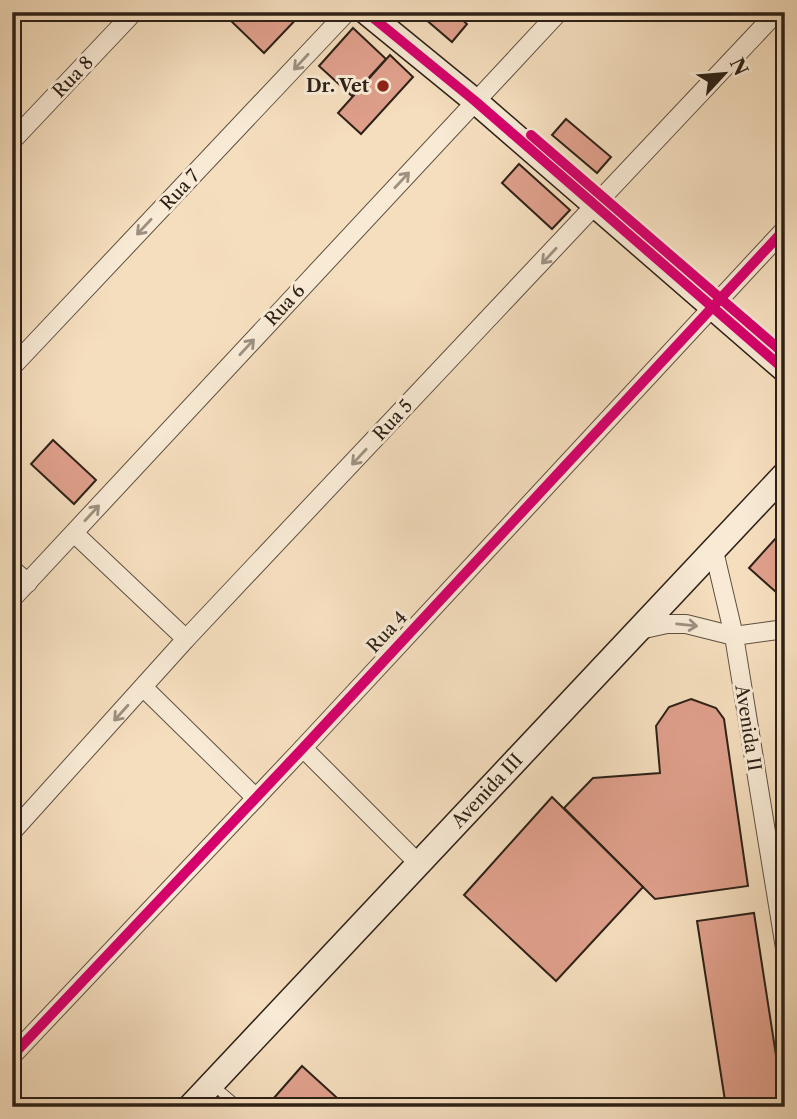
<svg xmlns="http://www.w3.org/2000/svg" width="797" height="1119" font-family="'Libre Caslon Text',serif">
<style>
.building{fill:#e0a08c;stroke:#2d2117;stroke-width:2}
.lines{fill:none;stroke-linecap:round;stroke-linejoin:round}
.lane-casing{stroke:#5f5041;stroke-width:11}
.street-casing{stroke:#5f5041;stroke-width:20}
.secondary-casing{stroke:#2d2117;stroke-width:27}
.lane{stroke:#f8ead5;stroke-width:9}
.street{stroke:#f8ead5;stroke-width:18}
.secondary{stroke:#f8ead5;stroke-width:24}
.cycleway-casing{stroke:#f8ead5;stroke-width:15}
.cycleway{stroke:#d6006c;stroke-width:10}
.oneway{stroke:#9d9080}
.poi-dot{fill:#8f2418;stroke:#f8ead5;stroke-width:2.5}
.labels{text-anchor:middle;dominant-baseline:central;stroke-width:6;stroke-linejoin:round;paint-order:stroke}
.street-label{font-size:18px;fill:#2d2117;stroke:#f8ead5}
.poi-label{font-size:18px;font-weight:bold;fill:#2d2117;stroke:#f8ead5;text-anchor:end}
</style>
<rect width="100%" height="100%" fill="#f5debe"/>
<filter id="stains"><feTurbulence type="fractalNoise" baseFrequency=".00286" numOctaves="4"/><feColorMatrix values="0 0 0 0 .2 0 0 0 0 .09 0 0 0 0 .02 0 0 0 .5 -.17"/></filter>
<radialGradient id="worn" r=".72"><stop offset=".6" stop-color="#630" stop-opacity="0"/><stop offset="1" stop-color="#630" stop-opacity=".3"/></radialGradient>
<g class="building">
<path d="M 234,12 L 303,12 L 264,53 L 228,18 Z"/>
<path d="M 417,12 L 453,12 L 467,24 L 452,42 Z"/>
<path d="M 353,28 L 386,59 L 352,96 L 319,66 Z"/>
<path d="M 390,55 L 413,77 L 361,134 L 338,113 Z"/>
<path d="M 566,119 L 611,157 L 597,173 L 552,135 Z"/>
<path d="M 519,164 L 570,210 L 552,229 L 502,183 Z"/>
<path d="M 53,440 L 96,480 L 74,504 L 31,464 Z"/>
<path d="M 785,528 L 785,600 L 749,568 Z"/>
<path d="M 691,699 L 716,708 L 724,719 L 748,886 L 655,899 L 564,808 L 593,778 L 660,773 L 656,726 L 669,707 Z"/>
<path d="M 552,797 L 643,887 L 556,981 L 464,895 Z"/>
<path d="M 754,913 L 784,1107 L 726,1107 L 697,921 Z"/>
<path d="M 302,1066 L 347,1107 L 281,1107 L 273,1099 Z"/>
</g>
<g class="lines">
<defs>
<path id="lane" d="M 213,1085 L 239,1107"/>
<g id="street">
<path d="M 12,141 L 134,12"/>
<path d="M 12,367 L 347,12"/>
<path d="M 74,533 L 186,639"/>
<path d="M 714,551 L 734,636 L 785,948"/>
<path d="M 12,569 L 28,583"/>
<path d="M 12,599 L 559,12"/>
<path d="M 640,630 L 667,624 L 686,624 L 734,636 L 785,629"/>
<path d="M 144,688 L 256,798"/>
<path d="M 303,748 L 419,864"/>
<path d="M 12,832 L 186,639 L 777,12"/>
<path d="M 12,1056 L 303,748 L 785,229"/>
</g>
<g id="secondary">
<path d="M 366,12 L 475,101 L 785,370"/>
<path id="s1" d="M 190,1107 L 785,474"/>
</g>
</defs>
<use href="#lane" class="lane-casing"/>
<use href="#street" class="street-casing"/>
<use href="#secondary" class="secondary-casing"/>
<use href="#lane" class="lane"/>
<use href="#street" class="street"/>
<use href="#secondary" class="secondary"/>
<defs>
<g id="cycleway">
<path d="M 366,12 L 475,101 L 785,370"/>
<path d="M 531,135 L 780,350"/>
<path d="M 12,1056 L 303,748 L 785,229"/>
</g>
</defs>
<use href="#cycleway" class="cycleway-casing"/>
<use href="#cycleway" class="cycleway"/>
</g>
<defs><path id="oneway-shaft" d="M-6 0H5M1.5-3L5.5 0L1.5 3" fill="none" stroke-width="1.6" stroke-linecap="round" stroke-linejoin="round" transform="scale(1.75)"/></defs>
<g class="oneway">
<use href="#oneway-shaft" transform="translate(301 62) rotate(133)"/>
<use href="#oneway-shaft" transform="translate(402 180) rotate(-47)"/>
<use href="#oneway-shaft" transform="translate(144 227) rotate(133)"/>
<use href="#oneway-shaft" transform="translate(549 256) rotate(133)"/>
<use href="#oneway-shaft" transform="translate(247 347) rotate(-47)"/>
<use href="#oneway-shaft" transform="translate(359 457) rotate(133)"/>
<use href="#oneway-shaft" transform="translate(92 513) rotate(-47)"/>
<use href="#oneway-shaft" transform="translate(687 625) rotate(6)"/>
<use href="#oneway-shaft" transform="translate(121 713) rotate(132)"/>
</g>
<circle class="poi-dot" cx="383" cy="86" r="7"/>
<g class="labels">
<g class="street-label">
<text transform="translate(73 77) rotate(-46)">Rua 8</text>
<text transform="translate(180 190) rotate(-47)">Rua 7</text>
<text transform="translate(285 305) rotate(-47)">Rua 6</text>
<text transform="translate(393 420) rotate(-47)">Rua 5</text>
<text transform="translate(387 632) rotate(-47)">Rua 4</text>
<text transform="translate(748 728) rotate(81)">Avenida II</text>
<text stroke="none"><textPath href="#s1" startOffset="434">Avenida III</textPath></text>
</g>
<g class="poi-label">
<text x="369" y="86">Dr. Vet</text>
</g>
</g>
<rect width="797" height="1119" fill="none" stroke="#f5debe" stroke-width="42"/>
<rect x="14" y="14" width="769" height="1091" fill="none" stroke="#2d2117" stroke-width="3.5"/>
<rect x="21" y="21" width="755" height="1077" fill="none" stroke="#2d2117" stroke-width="2"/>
<g transform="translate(724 74) rotate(64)" stroke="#f8ead5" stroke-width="5" paint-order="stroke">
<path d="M0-5L12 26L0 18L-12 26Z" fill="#2d2117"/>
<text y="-10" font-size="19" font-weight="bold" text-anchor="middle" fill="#2d2117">N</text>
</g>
<rect width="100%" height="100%" filter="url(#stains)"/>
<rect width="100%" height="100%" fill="url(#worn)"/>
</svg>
